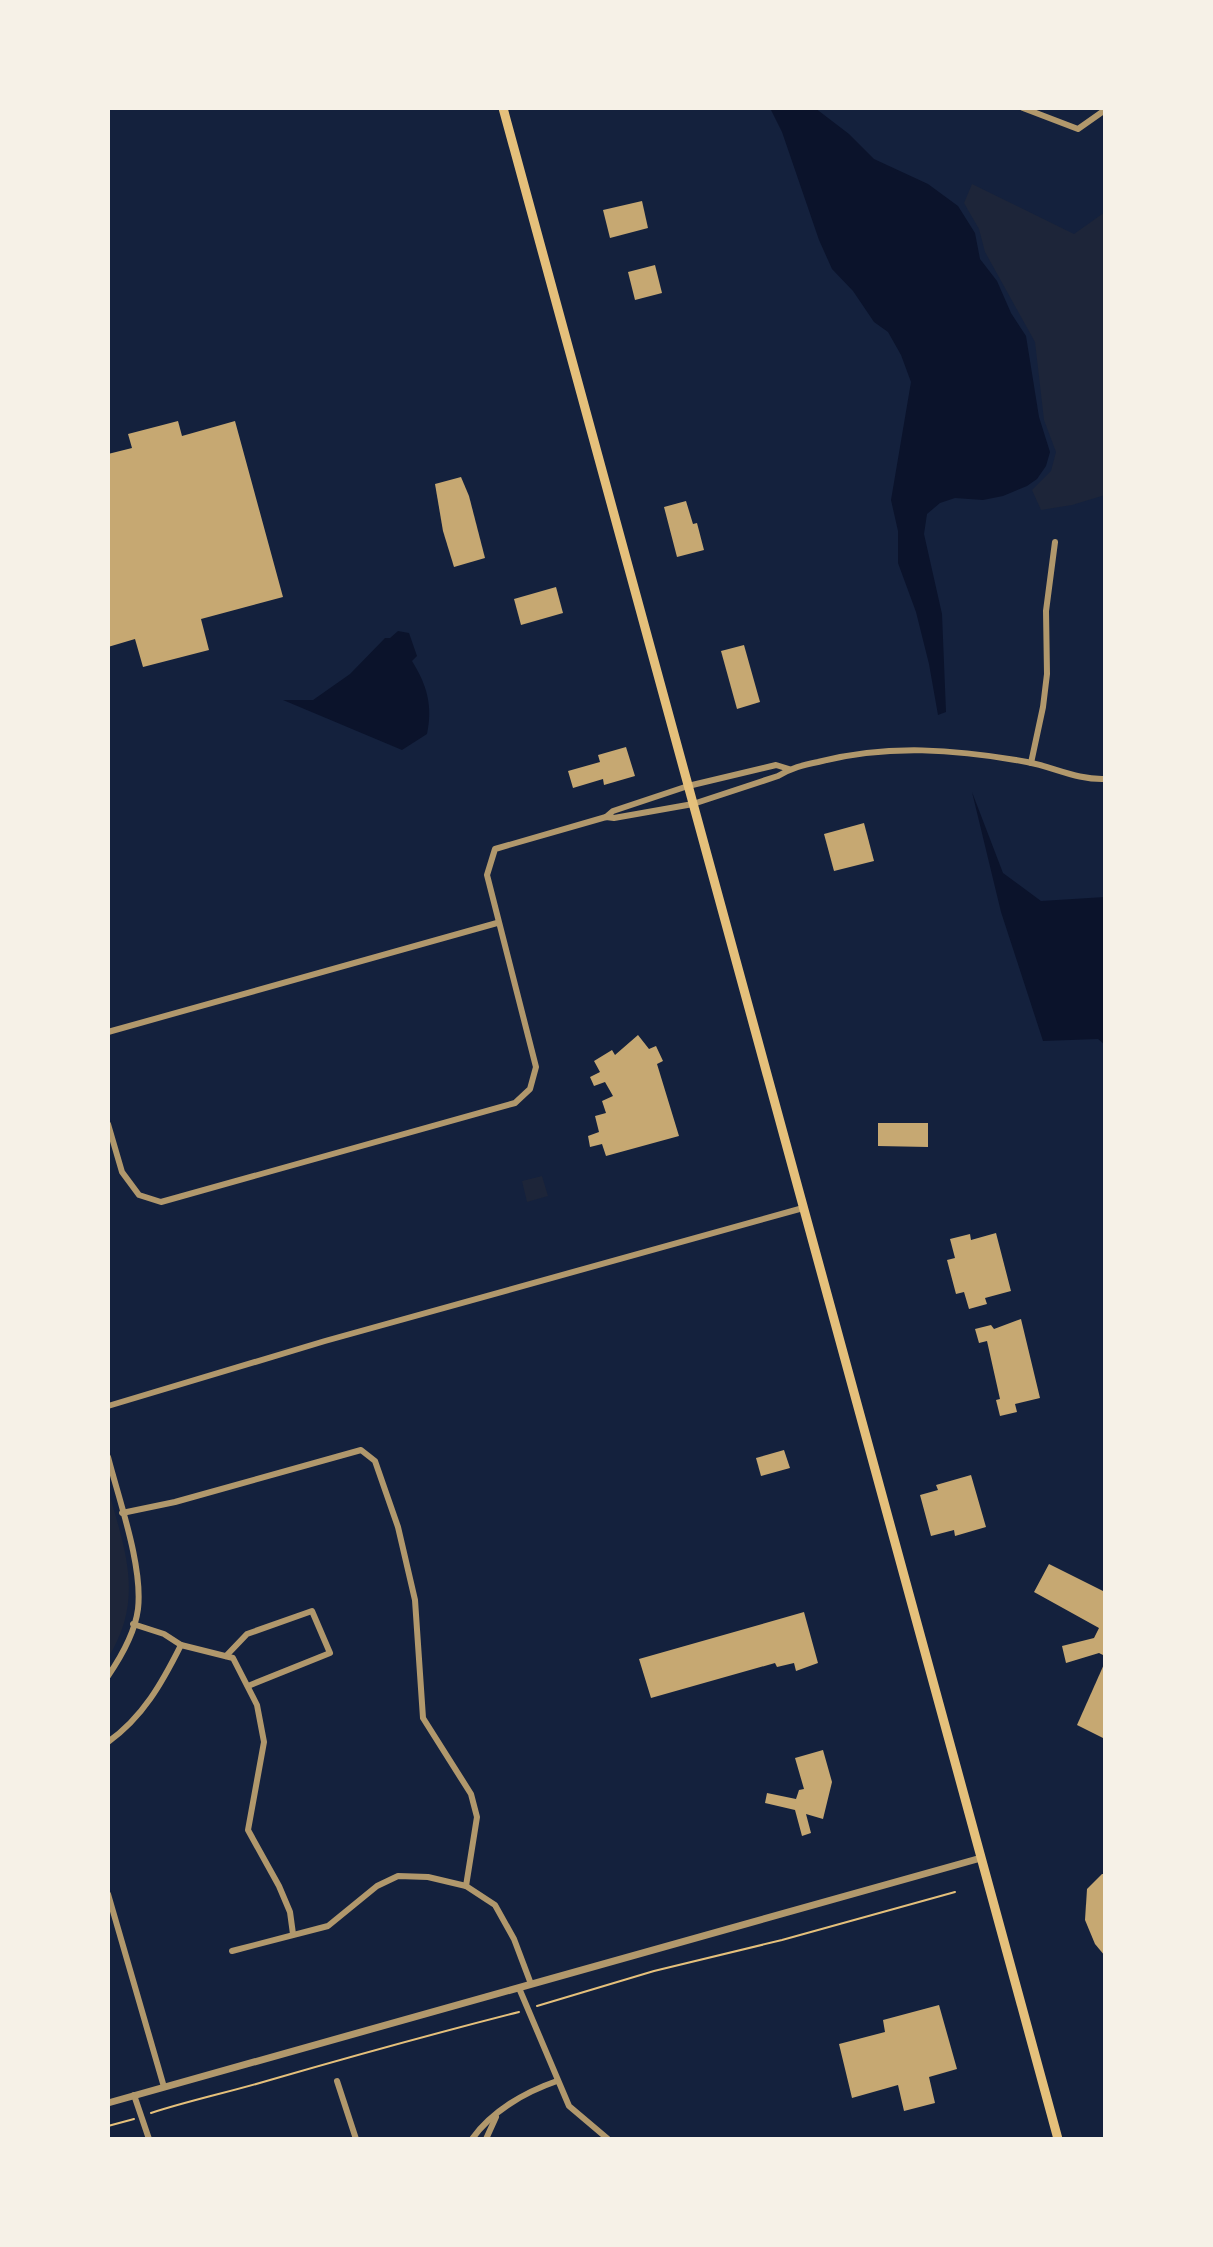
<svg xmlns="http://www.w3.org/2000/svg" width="1213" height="2247" font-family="'Source Sans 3',sans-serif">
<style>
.green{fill:#1d2539}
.water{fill:#0b132b}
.building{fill:#c6a872}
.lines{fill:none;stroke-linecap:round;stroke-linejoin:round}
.path{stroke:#e5c07b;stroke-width:2}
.minor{stroke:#b1986c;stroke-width:6}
.tertiary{stroke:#b1986c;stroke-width:7}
.primary{stroke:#e5c07b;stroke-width:9}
</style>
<rect width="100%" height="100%" fill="#14213d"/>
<g class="green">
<path d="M 972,184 L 1074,234 L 1105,212 L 1105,495 L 1072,505 L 1041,510 L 1032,490 L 1051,471 L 1056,452 L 1044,420 L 1035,342 L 985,252 L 979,229 L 964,203 Z"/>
<path d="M 542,1176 L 548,1196 L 527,1202 L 522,1181 Z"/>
<path d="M 108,1489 C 125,1550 145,1599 108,1658 Z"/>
</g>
<g class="water">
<path d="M 770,108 L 815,108 L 849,134 L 874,159 L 928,184 L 958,206 L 975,233 L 980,259 L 997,281 L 1011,313 L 1026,336 L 1039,417 L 1050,452 L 1046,466 L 1037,479 L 1027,486 L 1003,496 L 983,500 L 955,498 L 940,503 L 927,514 L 924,534 L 942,614 L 946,712 L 938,715 L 929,664 L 916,612 L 898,563 L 898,531 L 891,500 L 911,382 L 901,355 L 888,332 L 874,322 L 853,291 L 832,269 L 819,240 L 782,132 Z"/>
<path d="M 398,631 L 409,633 L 417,656 L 412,661 C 427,685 433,706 427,734 L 402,750 L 283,700 L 313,700 L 350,674 L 385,638 L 390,638 Z"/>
<path d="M 972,792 L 1003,873 L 1041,901 L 1105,897 L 1105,1045 L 1098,1039 L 1043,1041 L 1001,912 Z"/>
</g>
<g class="building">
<path d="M 642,201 L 648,228 L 610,238 L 603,210 Z"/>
<path d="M 655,265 L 662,293 L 635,300 L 628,272 Z"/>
<path d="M 178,421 L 182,436 L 235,421 L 283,597 L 201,619 L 209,650 L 143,667 L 135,639 L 108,647 L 108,454 L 132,448 L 128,434 Z"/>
<path d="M 461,477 L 469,496 L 485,558 L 454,567 L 443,531 L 435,484 Z"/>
<path d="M 686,501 L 693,524 L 697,523 L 704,550 L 677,557 L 664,507 Z"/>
<path d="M 556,587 L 563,613 L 521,625 L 514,599 Z"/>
<path d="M 744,645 L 760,702 L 737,709 L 721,651 Z"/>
<path d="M 626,747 L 635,776 L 604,785 L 603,779 L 573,788 L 568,771 L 600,762 L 598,755 Z"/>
<path d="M 864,823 L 874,861 L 834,871 L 824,834 Z"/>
<path d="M 638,1035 L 649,1049 L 656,1046 L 663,1061 L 657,1064 L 679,1136 L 606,1156 L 602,1144 L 590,1147 L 588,1136 L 599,1132 L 595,1116 L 606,1113 L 602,1101 L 613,1096 L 605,1082 L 594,1086 L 590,1077 L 600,1072 L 594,1061 L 612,1050 L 615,1055 Z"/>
<path d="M 878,1123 L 928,1123 L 928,1147 L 878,1146 Z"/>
<path d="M 996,1233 L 1011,1291 L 985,1298 L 987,1304 L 969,1309 L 964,1292 L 956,1294 L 947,1260 L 955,1258 L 950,1239 L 970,1234 L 971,1240 Z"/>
<path d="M 1021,1319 L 1040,1398 L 1015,1404 L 1017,1412 L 1000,1416 L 996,1400 L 1000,1399 L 987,1341 L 979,1343 L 975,1329 L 991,1325 L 994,1329 Z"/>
<path d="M 784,1450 L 790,1468 L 761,1476 L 756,1458 Z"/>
<path d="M 971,1475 L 986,1527 L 955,1536 L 954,1530 L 931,1536 L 920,1495 L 938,1490 L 936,1485 Z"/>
<path d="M 1049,1564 L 1105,1592 L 1105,1656 L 1099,1653 L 1066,1663 L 1062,1646 L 1094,1638 L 1099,1628 L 1034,1592 Z"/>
<path d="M 804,1612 L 818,1663 L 796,1671 L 794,1663 L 777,1667 L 775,1663 L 651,1698 L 639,1659 Z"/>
<path d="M 1105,1662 L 1105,1739 L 1077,1725 Z"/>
<path d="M 823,1750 L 832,1782 L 823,1819 L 806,1814 L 811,1833 L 802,1836 L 795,1810 L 765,1803 L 767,1793 L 796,1799 L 799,1790 L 804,1789 L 795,1758 Z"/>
<path d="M 1102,1874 L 1105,1874 L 1105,1956 L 1095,1944 L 1085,1920 L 1087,1889 Z"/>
<path d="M 939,2005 L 957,2069 L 929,2077 L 935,2103 L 904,2111 L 898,2085 L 852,2098 L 839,2044 L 885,2032 L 883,2020 Z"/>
</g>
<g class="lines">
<g class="path">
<path d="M 537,2006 L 654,1971 L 782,1940 L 955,1892"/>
<path d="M 151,2113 C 191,2100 230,2092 270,2080 C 353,2056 436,2033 519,2012"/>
<path d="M 108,2126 L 134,2119"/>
</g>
<g class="minor">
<path d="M 1023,108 L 1078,129 L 1105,110"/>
<path d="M 1031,763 L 1043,707 L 1047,674 L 1046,611 L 1055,542"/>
<path d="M 606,817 L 613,811 L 688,786 L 776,765 L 789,769"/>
<path d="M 108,1032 L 497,923"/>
<path d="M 108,1124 L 122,1172 L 139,1195 L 161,1202 L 515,1103 L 530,1089 L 536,1067 L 487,875 L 495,849 L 606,817 L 614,818 L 693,804 L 778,776 C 791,768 803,765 818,762 C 888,744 956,749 1027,762 C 1054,767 1077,780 1105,779"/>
<path d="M 108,1406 L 325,1341 L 803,1208"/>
<path d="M 108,1457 C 119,1500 143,1566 138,1609 C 135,1632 121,1657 108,1676"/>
<path d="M 122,1513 L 175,1502 L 361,1450 L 375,1461 L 398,1527 L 415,1600 L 423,1718 L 471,1794 L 477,1817 L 466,1886"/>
<path d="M 133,1624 L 164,1634 L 181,1645 L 233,1658 L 257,1705 L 264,1742 L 248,1830 L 279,1886 L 290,1912 L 293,1934"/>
<path d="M 226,1656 L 247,1634 L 312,1611 L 330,1653 L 248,1686"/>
<path d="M 108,1742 C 143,1717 162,1683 181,1645"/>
<path d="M 108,1894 L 164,2087"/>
<path d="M 232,1951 L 328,1926 L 377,1886 L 398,1876 L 428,1877 L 466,1886 L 495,1905 L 514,1939 L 531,1984"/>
<path d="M 519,1988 L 569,2106 L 608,2139"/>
<path d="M 337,2081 L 356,2139"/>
<path d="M 134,2095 L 149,2139"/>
<path d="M 472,2139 C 492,2111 525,2092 557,2081"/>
<path d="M 486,2139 L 496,2117"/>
</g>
<path class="tertiary" d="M 108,2103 L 981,1858"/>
<path class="primary" d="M 503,108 L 1058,2139"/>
</g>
<rect width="1213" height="2247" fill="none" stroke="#f6f1e7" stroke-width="220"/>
</svg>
